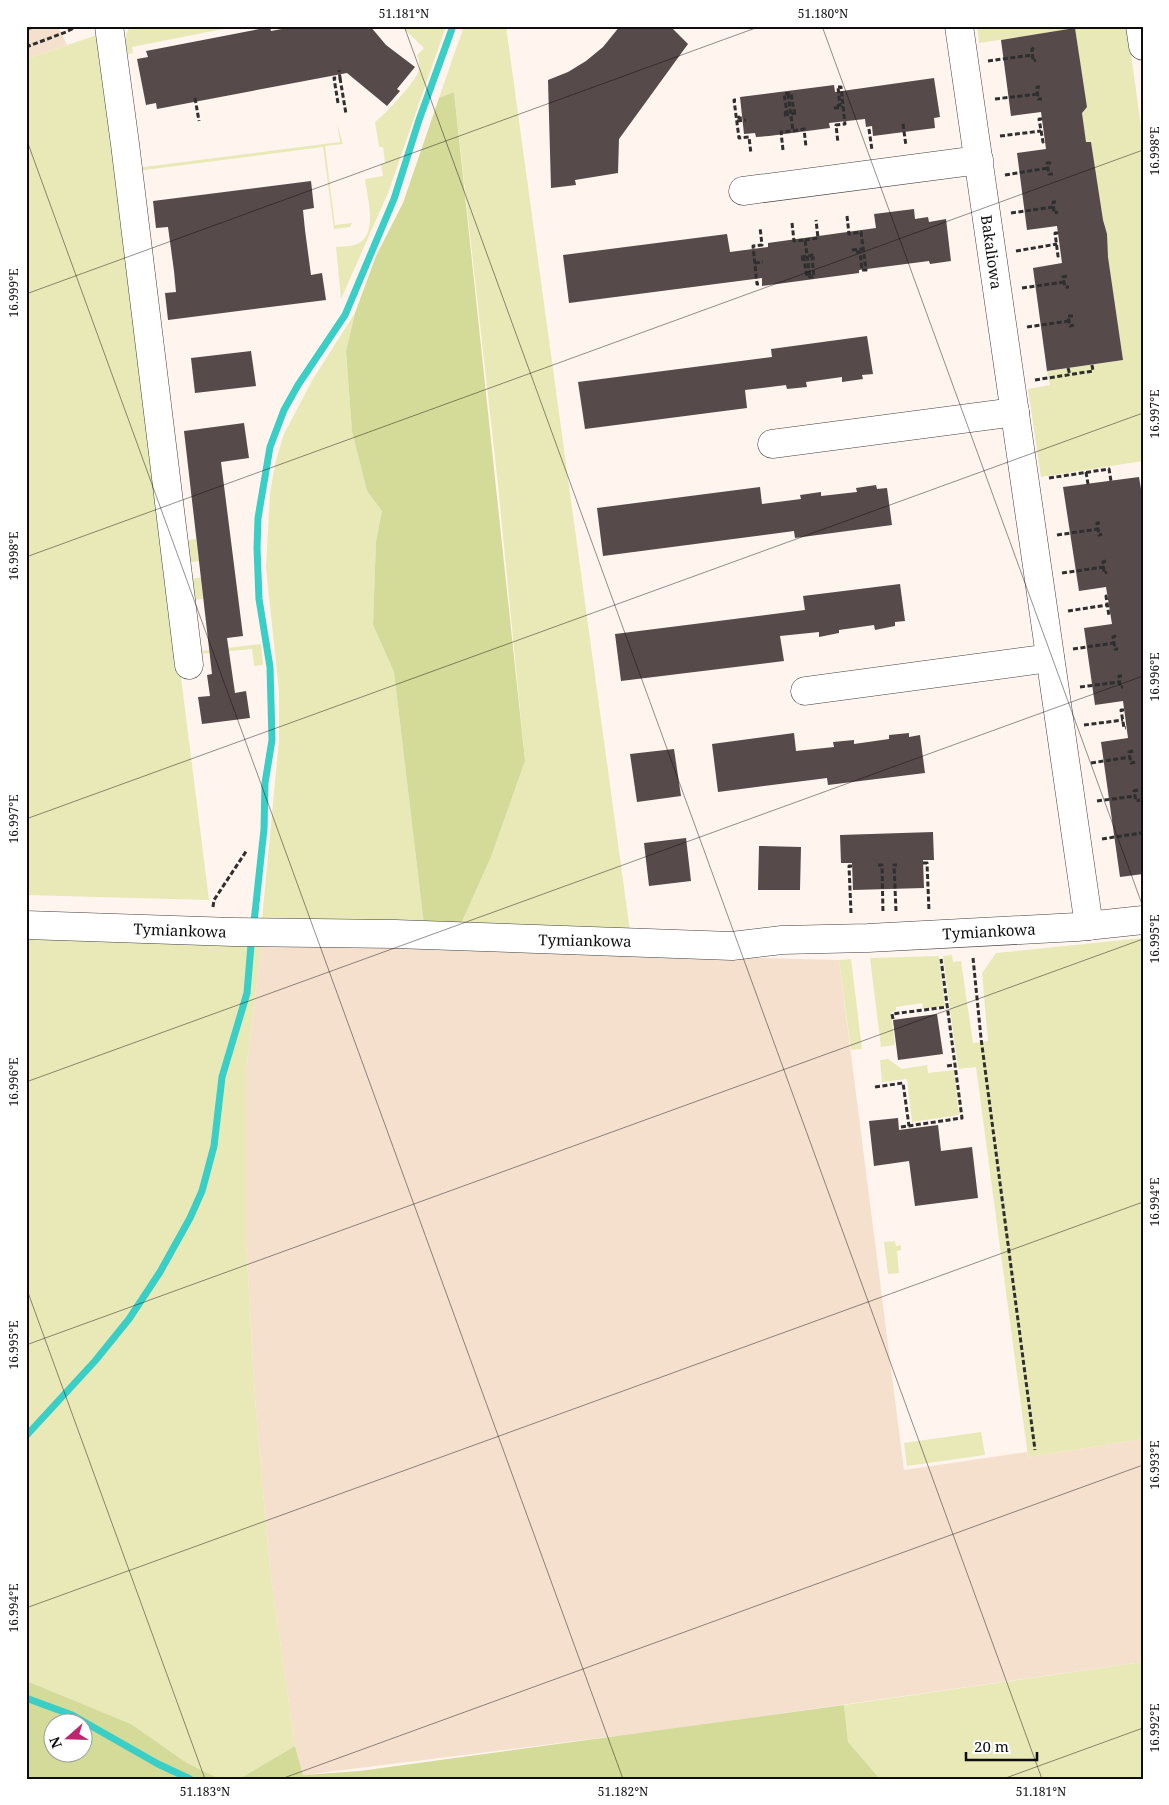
<svg xmlns="http://www.w3.org/2000/svg" width="1169" height="1805" font-family="'Noto Serif',serif">
<style>
.farmland{fill:#f5e0ce}
.green{fill:#e8e9b7}
.forest{fill:#d4da97;fill-rule:evenodd}
.lines{fill:none;stroke-linecap:round;stroke-linejoin:round}
.stream{stroke:#39cec6;stroke-width:7}
.building{fill:#564a4a}
.minor-casing{stroke:#404040;stroke-width:29}
.path{stroke:#2f2f2f;stroke-width:3;stroke-dasharray:5 2.5;stroke-linecap:butt}
.minor{stroke:#fff;stroke-width:28}
.ticks{fill:none;stroke:#0d0d0d;stroke-width:1;stroke-opacity:0.45}
.labels{text-anchor:middle;dominant-baseline:central;stroke-width:5;stroke-linejoin:round;paint-order:stroke}
.street-label{font-size:15px;fill:#0d0d0d;stroke:#fff}
.neatline{fill:none;stroke:#0d0d0d;stroke-width:2}
.ticks-label{font-size:12px;text-anchor:middle;fill:#0d0d0d}
</style>
<rect width="100%" height="100%" fill="#fff4ee"/>
<g class="farmland">
<path d="M 26,26 L 58,26 L 67,45 L 26,59 Z"/>
<path d="M 262,941 L 549,952 L 839,960 L 904,1470 L 1027,1452 L 1028,1457 L 1143,1439 L 1143,1662 L 687,1727 L 303,1775 L 295,1746 L 270,1570 L 255,1399 L 246,1238 L 246,1071 Z"/>
</g>
<g class="green">
<path d="M 133,26 L 238,26 L 132,47 L 133,53 L 128,54 C 126,44 122,32 133,26 Z"/>
<path d="M 401,26 L 446,26 L 388,193 L 341,299 L 336,247 C 343,246 353,247 359,243 C 378,233 367,196 365,179 L 383,176 L 381,164 L 385,163 L 383,147 L 379,147 L 375,122 C 385,114 416,82 419,70 C 420,65 419,60 417,55 L 424,48 Z"/>
<path d="M 464,26 L 506,26 L 630,931 L 460,926 L 491,857 L 525,761 L 498,485 L 454,92 L 439,98 Z"/>
<path d="M 977,26 L 1127,26 L 1143,141 L 1143,461 L 1041,477 L 1028,389 L 1050,385 L 1047,371 L 1123,360 L 1119,333 L 1091,143 L 1086,142 L 1081,108 L 1087,107 L 1075,29 L 979,43 Z"/>
<path d="M 100,34 L 209,900 L 26,895 L 26,59 Z"/>
<path d="M 337,123 L 343,144 L 325,146 L 335,225 L 352,223 L 350,227 L 334,229 L 323,147 L 137,171 L 136,168 L 340,142 Z"/>
<path d="M 355,313 L 346,351 L 352,430 L 367,491 L 382,511 L 376,541 L 373,625 L 394,672 L 424,925 L 262,920 L 279,740 L 279,691 L 266,568 L 270,492 L 276,460 L 284,434 L 313,379 Z"/>
<path d="M 196,539 L 198,558 L 212,557 L 212,559 L 186,563 L 183,541 Z"/>
<path d="M 214,576 L 214,578 L 201,579 L 203,599 L 191,600 L 188,579 Z"/>
<path d="M 261,644 L 263,665 L 254,666 L 252,649 L 199,654 L 201,651 Z"/>
<path d="M 26,936 L 262,941 L 246,1071 L 246,1238 L 255,1399 L 270,1570 L 295,1746 L 239,1779 L 220,1779 L 187,1763 L 131,1724 L 26,1682 Z"/>
<path d="M 1143,938 L 1143,1439 L 1028,1457 L 976,1067 L 958,1069 L 943,956 L 952,955 L 953,962 L 961,961 L 973,1043 L 988,1041 L 982,973 L 996,953 Z"/>
<path d="M 939,956 L 945,1006 L 923,1009 L 922,1003 L 896,1007 L 896,1011 L 891,1012 L 895,1045 L 881,1047 L 870,958 Z"/>
<path d="M 851,959 L 862,1049 L 851,1050 L 839,960 Z"/>
<path d="M 888,1059 L 902,1069 L 927,1065 L 928,1073 L 954,1070 L 959,1115 L 912,1122 L 907,1079 L 882,1082 L 880,1060 Z"/>
<path d="M 895,1241 L 896,1246 L 901,1245 L 901,1250 L 897,1251 L 899,1273 L 888,1274 L 884,1242 Z"/>
<path d="M 981,1432 L 985,1455 L 907,1466 L 904,1443 Z"/>
<path d="M 1143,1662 L 1143,1779 L 880,1779 L 848,1742 L 844,1705 Z"/>
</g>
<g class="forest">
<path d="M 454,92 L 525,761 L 491,857 L 460,926 L 424,925 L 394,672 L 373,625 L 376,541 L 382,511 L 367,491 L 352,431 L 346,351 L 355,313 L 376,256 L 403,203 L 439,98 Z"/>
<path d="M 26,1681 L 131,1724 L 187,1763 L 220,1779 L 26,1779 ZM 52,1722 L 82,1722 L 82,1752 L 52,1752 Z"/>
<path d="M 844,1705 L 848,1742 L 880,1779 L 239,1779 L 295,1746 L 303,1775 L 360,1771 Z"/>
</g>
<g class="lines">
<g class="stream">
<path d="M 254,922 L 264,829 L 265,783 L 272,740 L 270,667 L 259,599 L 257,548 L 258,518 L 270,447 L 284,410 L 298,385 L 345,315 L 394,199 L 419,120 L 453,26"/>
<path d="M 26,1436 L 95,1361 L 129,1319 L 160,1272 L 190,1218 L 202,1191 L 214,1146 L 222,1077 L 247,993 L 251,945"/>
<path d="M 26,1698 L 72,1715 L 158,1764 L 190,1779"/>
</g>
</g>
<g class="building">
<path d="M 298,26 L 370,26 L 386,45 L 415,67 L 397,89 L 400,91 L 387,106 L 347,73 L 157,109 L 156,103 L 146,105 L 137,59 L 148,57 L 146,51 L 270,27 L 271,31 Z"/>
<path d="M 620,26 L 670,26 L 688,44 L 619,139 L 618,173 L 575,180 L 576,185 L 551,188 L 548,80 L 568,72 L 586,61 L 603,47 Z"/>
<path d="M 1075,28 L 1087,107 L 1082,113 L 1086,142 L 1091,142 L 1103,220 L 1107,234 L 1108,257 L 1123,360 L 1047,371 L 1033,268 L 1062,263 L 1057,226 L 1027,230 L 1017,153 L 1046,149 L 1041,112 L 1011,116 L 1001,40 Z"/>
<path d="M 934,78 L 940,117 L 934,118 L 935,128 L 873,136 L 872,126 L 866,127 L 865,119 L 829,123 L 830,128 L 769,136 L 756,137 L 755,133 L 744,134 L 740,97 L 834,85 L 835,92 Z"/>
<path d="M 311,181 L 314,208 L 303,210 L 305,230 L 311,275 L 322,273 L 326,300 L 168,320 L 165,293 L 176,292 L 174,271 L 168,227 L 156,228 L 153,201 Z"/>
<path d="M 914,209 L 915,219 L 928,217 L 929,222 L 946,219 L 951,261 L 930,264 L 929,261 L 859,270 L 859,273 L 762,286 L 762,278 L 569,303 L 563,255 L 727,234 L 730,252 L 768,247 L 768,243 L 876,228 L 874,214 Z"/>
<path d="M 867,336 L 873,374 L 862,375 L 863,379 L 842,382 L 842,377 L 806,382 L 807,387 L 787,389 L 786,385 L 745,390 L 747,408 L 585,429 L 578,382 L 772,357 L 771,349 Z"/>
<path d="M 251,351 L 256,386 L 195,393 L 191,358 Z"/>
<path d="M 244,423 L 249,458 L 221,462 L 243,636 L 227,638 L 235,693 L 246,691 L 250,718 L 202,724 L 198,697 L 210,696 L 207,675 L 212,674 L 184,431 Z"/>
<path d="M 1139,477 L 1143,501 L 1143,874 L 1120,877 L 1101,742 L 1128,738 L 1123,701 L 1095,705 L 1084,628 L 1112,624 L 1106,587 L 1079,591 L 1063,487 Z"/>
<path d="M 876,485 L 877,489 L 887,488 L 892,525 L 795,538 L 794,531 L 603,556 L 597,508 L 760,487 L 762,504 L 801,499 L 800,495 L 821,492 L 821,496 L 857,492 L 856,488 Z"/>
<path d="M 900,584 L 905,621 L 895,622 L 895,626 L 875,630 L 874,625 L 839,630 L 839,633 L 819,637 L 819,632 L 780,636 L 784,661 L 621,681 L 615,634 L 805,610 L 803,596 Z"/>
<path d="M 794,733 L 796,751 L 834,747 L 833,742 L 854,740 L 854,744 L 889,739 L 889,735 L 909,733 L 909,737 L 920,735 L 925,773 L 828,785 L 827,778 L 718,792 L 712,744 Z"/>
<path d="M 674,749 L 681,796 L 637,802 L 630,754 Z"/>
<path d="M 933,832 L 934,860 L 923,860 L 924,888 L 853,890 L 852,863 L 841,863 L 840,835 Z"/>
<path d="M 686,838 L 691,881 L 649,886 L 644,843 Z"/>
<path d="M 759,846 L 801,847 L 800,890 L 758,890 Z"/>
<path d="M 937,1014 L 943,1054 L 898,1060 L 893,1020 Z"/>
<path d="M 898,1118 L 899,1130 L 938,1125 L 941,1151 L 972,1147 L 978,1198 L 915,1206 L 909,1161 L 874,1166 L 869,1121 Z"/>
</g>
<g class="lines">
<defs>
<g id="minor">
<path d="M 109,26 L 125,144 L 189,665"/>
<path d="M 959,26 L 1089,926"/>
<path d="M 1140,26 L 1143,46"/>
<path d="M 743,191 L 979,160"/>
<path d="M 772,444 L 1015,412"/>
<path d="M 805,691 L 1050,658"/>
<path d="M 26,925 L 233,932 L 395,934 L 732,946 L 782,940 L 868,938 L 1077,927 L 1143,920"/>
</g>
</defs>
<use href="#minor" class="minor-casing"/>
<g class="path">
<path d="M 26,47 L 66,32 L 72,29 L 74,26"/>
<path d="M 1034,48 L 1032,49 L 1033,61 L 1036,60"/>
<path d="M 988,61 L 1032,55"/>
<path d="M 340,78 L 346,114"/>
<path d="M 838,87 L 841,87 L 845,124 L 836,125 L 838,143"/>
<path d="M 1040,87 L 1037,87 L 1038,99 L 1042,99"/>
<path d="M 788,94 L 793,131 L 804,129 L 806,147"/>
<path d="M 195,98 L 199,121"/>
<path d="M 995,99 L 1038,94"/>
<path d="M 736,100 L 734,100 L 739,138 L 749,137 L 751,154"/>
<path d="M 338,103 L 334,78 L 340,78 L 339,70"/>
<path d="M 837,106 L 840,105 L 838,87"/>
<path d="M 834,108 L 843,107"/>
<path d="M 784,113 L 787,112 L 784,94 L 791,93 L 794,111 L 796,111"/>
<path d="M 784,115 L 796,113"/>
<path d="M 738,116 L 739,118 L 743,118"/>
<path d="M 1042,119 L 1039,119 L 1043,142 L 1045,141"/>
<path d="M 737,121 L 746,120"/>
<path d="M 903,124 L 906,146"/>
<path d="M 869,129 L 872,150"/>
<path d="M 1000,136 L 1041,131"/>
<path d="M 783,150 L 781,132 L 793,131"/>
<path d="M 1051,163 L 1047,163 L 1049,174 L 1053,174"/>
<path d="M 1005,175 L 1048,168"/>
<path d="M 1056,202 L 1053,202 L 1054,213 L 1058,212"/>
<path d="M 1011,213 L 1053,207"/>
<path d="M 847,216 L 849,234 L 861,232 L 866,270 L 862,270"/>
<path d="M 792,223 L 794,241 L 805,240 L 810,277"/>
<path d="M 1058,233 L 1055,233 L 1058,256 L 1061,255"/>
<path d="M 805,240 L 818,238 L 816,220"/>
<path d="M 852,250 L 863,249"/>
<path d="M 1016,251 L 1057,244"/>
<path d="M 856,252 L 860,252 L 862,270"/>
<path d="M 801,257 L 814,255"/>
<path d="M 801,259 L 804,259 L 807,277 L 814,277 L 812,258 L 815,258"/>
<path d="M 755,263 L 763,262"/>
<path d="M 1067,276 L 1063,277 L 1065,287 L 1069,287"/>
<path d="M 759,284 L 757,284 L 753,246 L 762,245 L 760,227"/>
<path d="M 1022,288 L 1064,282"/>
<path d="M 1073,316 L 1068,316 L 1070,326 L 1074,325"/>
<path d="M 1027,327 L 1069,321"/>
<path d="M 1068,368 L 1070,375"/>
<path d="M 1035,380 L 1093,371 L 1092,365"/>
<path d="M 1086,472 L 1088,484"/>
<path d="M 1049,478 L 1109,469 L 1111,481"/>
<path d="M 1100,523 L 1097,523 L 1099,535 L 1102,534"/>
<path d="M 1057,535 L 1098,529"/>
<path d="M 1106,561 L 1103,562 L 1104,573 L 1107,572"/>
<path d="M 1062,573 L 1104,567"/>
<path d="M 1107,596 L 1106,596 L 1109,616 L 1110,616"/>
<path d="M 1068,611 L 1107,605"/>
<path d="M 1116,636 L 1113,637 L 1115,649 L 1118,649"/>
<path d="M 1073,649 L 1114,643"/>
<path d="M 1122,676 L 1119,676 L 1120,687 L 1123,687"/>
<path d="M 1080,687 L 1119,682"/>
<path d="M 1124,710 L 1121,710 L 1124,728 L 1126,728"/>
<path d="M 1084,725 L 1123,720"/>
<path d="M 1133,751 L 1129,752 L 1131,763 L 1135,762"/>
<path d="M 1091,763 L 1130,757"/>
<path d="M 1138,790 L 1134,791 L 1136,801 L 1140,800"/>
<path d="M 1097,801 L 1135,796"/>
<path d="M 1102,839 L 1141,833"/>
<path d="M 923,863 L 927,863 L 929,911"/>
<path d="M 878,865 L 882,865 L 883,913"/>
<path d="M 213,907 L 214,900 L 247,850"/>
<path d="M 896,911 L 894,865 L 897,865"/>
<path d="M 851,913 L 849,866 L 852,866"/>
<path d="M 973,958 L 981,1038 L 1035,1450"/>
<path d="M 893,1019 L 892,1014 L 947,1007"/>
<path d="M 947,1066 L 954,1065"/>
<path d="M 875,1087 L 903,1083 L 909,1126"/>
<path d="M 901,1127 L 962,1118 L 941,959"/>
</g>
<use href="#minor" class="minor"/>
</g>
<path class="ticks" d="M 404,26 L 1042,1779M 822,26 L 1143,907M 26,31 L 38,26M 26,138 L 623,1779M 26,294 L 761,26M 26,557 L 1143,150M 26,819 L 1143,413M 26,1082 L 1143,676M 26,1287 L 205,1779M 26,1345 L 1143,939M 26,1608 L 1143,1202M 281,1779 L 1143,1465M 1003,1779 L 1143,1728"/>
<g class="labels">
<g class="street-label">
<text transform="translate(992 252) rotate(82)">Bakaliowa</text>
<text transform="translate(180 930) rotate(2)">Tymiankowa</text>
<text transform="translate(989 931) rotate(-3)">Tymiankowa</text>
<text transform="translate(585 940) rotate(1)">Tymiankowa</text>
</g>
</g>
<rect width="1169" height="1805" fill="none" stroke="#ffffff" stroke-width="55"/>
<g transform="translate(68 1738) rotate(250)"><circle r="24" fill="#ffffff" stroke="#9e9e9e"/>
<path d="M0-4L9 19L0 12L-9 19Z" fill="#be2571"/>
<text y="-8" font-size="14" font-weight="bold" text-anchor="middle" fill="#0d0d0d">N</text>
</g>
<path d="M966 1752v8h71v-8" fill="none" stroke="#0d0d0d" stroke-width="2.5"/>
<text x="974" y="1752" font-size="15" fill="#0d0d0d" stroke="#ffffff" stroke-width="4" paint-order="stroke">20 m</text>
<rect x="28" y="28" width="1114" height="1750" class="neatline"/>
<g class="ticks-label">
<text x="404" y="18">51.181°N</text>
<text x="823" y="18">51.180°N</text>
<text transform="translate(1155 151) rotate(-90)" y="4">16.998°E</text>
<text transform="translate(14 293) rotate(-90)" y="4">16.999°E</text>
<text transform="translate(1155 414) rotate(-90)" y="4">16.997°E</text>
<text transform="translate(14 556) rotate(-90)" y="4">16.998°E</text>
<text transform="translate(1155 677) rotate(-90)" y="4">16.996°E</text>
<text transform="translate(14 819) rotate(-90)" y="4">16.997°E</text>
<text transform="translate(1155 939) rotate(-90)" y="4">16.995°E</text>
<text transform="translate(14 1082) rotate(-90)" y="4">16.996°E</text>
<text transform="translate(1155 1202) rotate(-90)" y="4">16.994°E</text>
<text transform="translate(14 1345) rotate(-90)" y="4">16.995°E</text>
<text transform="translate(1155 1465) rotate(-90)" y="4">16.993°E</text>
<text transform="translate(14 1608) rotate(-90)" y="4">16.994°E</text>
<text transform="translate(1155 1728) rotate(-90)" y="4">16.992°E</text>
<text x="205" y="1796">51.183°N</text>
<text x="623" y="1796">51.182°N</text>
<text x="1041" y="1796">51.181°N</text>
</g>
</svg>
